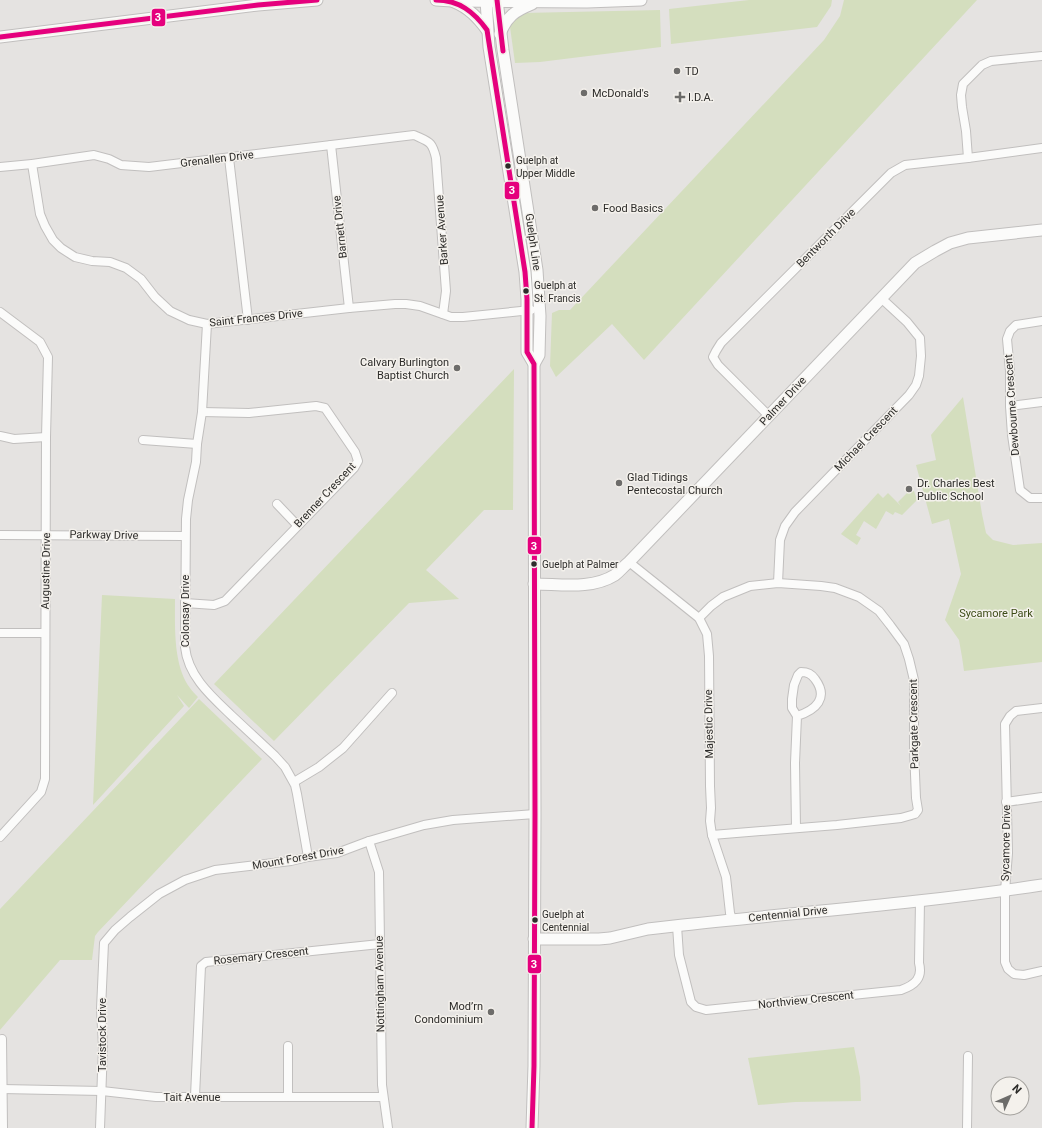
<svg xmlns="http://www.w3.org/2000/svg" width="1042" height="1128" font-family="Roboto,sans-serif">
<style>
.green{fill:#d4debe}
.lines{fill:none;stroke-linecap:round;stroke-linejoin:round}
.street-casing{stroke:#c1bfbe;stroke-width:10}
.secondary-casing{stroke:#c1bfbe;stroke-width:13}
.street{stroke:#fbfbfa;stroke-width:8}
.secondary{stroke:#fbfbfa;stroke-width:11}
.bus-1-casing{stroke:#f4f1ec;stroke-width:8}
.bus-1{stroke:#e5007d;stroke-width:5}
.poi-dot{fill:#6d6c6a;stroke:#f4f1ec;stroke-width:1.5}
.bus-dot{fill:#2d2c2a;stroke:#f4f1ec;stroke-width:1.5}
.labels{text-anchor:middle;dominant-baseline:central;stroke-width:3;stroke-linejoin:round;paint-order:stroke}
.bus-label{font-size:10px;fill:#2d2c2a;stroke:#f4f1ec;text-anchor:start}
.poi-label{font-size:11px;fill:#2d2c2a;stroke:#f4f1ec;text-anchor:start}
.street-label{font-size:11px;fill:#2d2c2a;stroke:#f4f1ec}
.park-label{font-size:11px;fill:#3d4c17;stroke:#f4f1ec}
.line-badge{stroke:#f4f1ec;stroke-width:1.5}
.badge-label{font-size:11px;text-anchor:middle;font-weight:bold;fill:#fff}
</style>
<rect width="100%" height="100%" fill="#e5e3e1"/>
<g class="green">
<path d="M 749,0 L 832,0 L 831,6 L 817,27 L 671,44 L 669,9 Z"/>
<path d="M 844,0 L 977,0 L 644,360 L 612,324 L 556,377 L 550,366 L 552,313 L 559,310 L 570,310 L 824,40 L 840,16 Z"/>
<path d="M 660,10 L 661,47 L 540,62 L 515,63 L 510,27 L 513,20 L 523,13 Z"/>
<path d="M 514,369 L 513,510 L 484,510 L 426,570 L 459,599 L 409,603 L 274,741 L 214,684 Z"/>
<path d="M 963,397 L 982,514 L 986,533 L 993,540 L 1013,545 L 1042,543 L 1042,662 L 964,671 L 962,657 L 959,640 L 945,620 L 961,574 L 949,519 L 932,524 L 916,465 L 936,460 L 931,435 Z"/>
<path d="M 911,489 L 914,491 L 917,500 L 902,515 L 895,512 L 893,515 L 886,511 L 876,529 L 864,521 L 856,535 L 861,538 L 857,545 L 841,534 L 878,493 L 883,498 L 888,493 L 901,506 L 898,502 Z"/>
<path d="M 102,595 L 175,599 C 175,627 173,665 190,688 C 192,691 195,694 198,697 L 189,708 L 177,695 L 184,706 L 93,805 Z"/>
<path d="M 199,699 L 262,759 L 98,932 L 95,936 L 92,960 L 60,960 L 0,1030 L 0,909 Z"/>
<path d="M 854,1047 L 860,1077 L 861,1101 L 795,1102 L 758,1105 L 748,1058 Z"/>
</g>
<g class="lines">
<defs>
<g id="street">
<path d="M 331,145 L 349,308"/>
<path d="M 229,158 L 248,320"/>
<path d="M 968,158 L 966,131 L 962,107 L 961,95 L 963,84 L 982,65 L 991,61 L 1042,56"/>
<path d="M 32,164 L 40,214 L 45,226 L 53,240 L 61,248 L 75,257 L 92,261 L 110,262 L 126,268 L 141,279 L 155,297 L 170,311 L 189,320 L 207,324 L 349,308 L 395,304 L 406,304 L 420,306 L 451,317 L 463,317 L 531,310"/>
<path d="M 0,167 L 32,164 L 94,155 L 109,159 L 121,165 L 149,167 L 414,135 C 429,142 432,141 436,158 L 446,291 L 443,314"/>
<path d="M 0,312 L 40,342 L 48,357 L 46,437 L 45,779 L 41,792 L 0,837"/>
<path d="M 1042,321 L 1016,325 L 1010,331 L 1007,339 L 1010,371 L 1010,406 L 1012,435 L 1020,490 L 1030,498 L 1042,498"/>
<path d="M 207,324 L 202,412 L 197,444 L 196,462 L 188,500 L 186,519 L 185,647 C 188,676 211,696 231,715 C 246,729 260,742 275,756 L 285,767 L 295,785 L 297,794 L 308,857"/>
<path d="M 1010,406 L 1042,402"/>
<path d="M 769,416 L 718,365 L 713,357 L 716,351 L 721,343 L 891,173 L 905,165 L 968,158 L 1042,148"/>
<path d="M 0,436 L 14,439 L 46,437"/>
<path d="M 143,440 L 197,444"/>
<path d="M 277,504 L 297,525"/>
<path d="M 0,535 L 185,536"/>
<path d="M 629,562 L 699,618 L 707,634 L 709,656 L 710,786 L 711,808 L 710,821 L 712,835 L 726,877 L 730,913 L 732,919"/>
<path d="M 778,583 L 780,540 L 785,526 L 795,512 L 909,395 L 916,385 L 919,376 L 921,356 L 920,338 L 907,322 L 881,298"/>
<path d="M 185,603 L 214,605 L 225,601 L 354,468 L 358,461 L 355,452 L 325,408 L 316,406 L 249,413 L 202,412"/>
<path d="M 699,618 L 711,606 L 723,597 L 750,586 L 778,583 L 821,586 L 835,588 L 859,597 L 879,611 L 890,625 L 904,644 L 909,659 L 914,680 L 914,750 L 916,798 L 918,810 L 915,814 L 901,818 L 837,825 L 712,835"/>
<path d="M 0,633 L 45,633"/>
<path d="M 1042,708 L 1016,711 L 1010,716 L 1005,724 L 1008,853 L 1005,891 L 1005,962 L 1008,969 L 1014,974 L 1024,975 L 1042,971"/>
<path d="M 294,782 L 319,767 L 343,748 L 392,693"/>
<path d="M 1006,802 L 1042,797"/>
<path d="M 796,828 L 795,763 L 797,716 L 792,708 L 792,699 L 794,685 L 798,675 L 801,672 C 808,672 811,674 815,679 C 829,698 816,710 797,716"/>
<path d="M 369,841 L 379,872 L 382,1085 L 388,1128"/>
<path d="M 677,926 L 679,955 L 691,1002 L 696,1007 L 706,1010 L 901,990 C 915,985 923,978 919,963 L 920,901"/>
<path d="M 2,1039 L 3,1128"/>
<path d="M 2,1089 L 102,1091 L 156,1097 L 383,1097"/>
<path d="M 195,1096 L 201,966 L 206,962 L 380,944"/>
<path d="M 288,1097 L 288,1046"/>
<path d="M 100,1128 L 103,1047 L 101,1009 L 104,943 L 115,930 L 130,917 L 159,894 L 185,880 L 215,870 L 291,861 L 308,857 L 337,853 L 369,841 L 424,825 L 453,820 L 535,814"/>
<path d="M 967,1128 L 968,1056"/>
</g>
<g id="secondary">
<path d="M 436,0 L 452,1 L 587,2 L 641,0"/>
<path d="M 486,0 L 489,47 L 525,272 L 527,299 L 527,352 L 534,364 L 535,814 L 534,1066 L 532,1128"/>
<path d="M 497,0 L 503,50 L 537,270 L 540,316 L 539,355 L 534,364"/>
<path d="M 454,2 C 469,8 478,18 487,30"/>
<path d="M 500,34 C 507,16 515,11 532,4"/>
<path d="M 0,37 L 258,5 L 317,0"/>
<path d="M 534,584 C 560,584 591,590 615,575 C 620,571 624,566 629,562 L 915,263 L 935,251 L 950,243 L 968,238 L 1042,230"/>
<path d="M 534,939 L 599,939 L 610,938 L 648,929 L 683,925 C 803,912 923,903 1042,885"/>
</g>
</defs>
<use href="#street" class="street-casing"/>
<use href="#secondary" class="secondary-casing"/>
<use href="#street" class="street"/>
<use href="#secondary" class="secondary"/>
<defs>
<g id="bus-1">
<path d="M 436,0 C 459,0 474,12 487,30 L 525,272 L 527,299 L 527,352 L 534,364 L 535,814 L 534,1066 L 532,1128"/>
<path d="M 497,0 L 503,51"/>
<path d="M 0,37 L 258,5 L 317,0"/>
</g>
</defs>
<use href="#bus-1" class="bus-1-casing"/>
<use href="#bus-1" class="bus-1"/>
</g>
<g class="poi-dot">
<circle cx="677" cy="71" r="4"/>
<circle cx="584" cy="93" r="4"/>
<path d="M678 91h4v4h4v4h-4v4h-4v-4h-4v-4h4z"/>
<circle cx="595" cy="208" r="4"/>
<circle cx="457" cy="368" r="4"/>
<circle cx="619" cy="483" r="4"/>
<circle cx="909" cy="489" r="4"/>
<circle cx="491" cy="1012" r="4"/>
</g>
<g class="bus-dot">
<circle cx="508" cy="166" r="3.5"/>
<circle cx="526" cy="291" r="3.5"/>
<circle cx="534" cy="564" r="3.5"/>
<circle cx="535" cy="920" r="3.5"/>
</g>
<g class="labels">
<g class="bus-label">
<text x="516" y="160">Guelph at<tspan x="516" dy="13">Upper Middle</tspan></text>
<text x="534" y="285">Guelph at<tspan x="534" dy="13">St. Francis</tspan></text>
<text x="542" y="564">Guelph at Palmer</text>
<text x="542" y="914">Guelph at<tspan x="542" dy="13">Centennial</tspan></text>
</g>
<g class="poi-label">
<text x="685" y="71">TD</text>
<text x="592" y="93">McDonald's</text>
<text x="688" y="97">I.D.A.</text>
<text x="603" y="208">Food Basics</text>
<text x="449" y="362" text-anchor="end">Calvary Burlington<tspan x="449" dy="13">Baptist Church</tspan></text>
<text x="627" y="477">Glad Tidings<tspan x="627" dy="13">Pentecostal Church</tspan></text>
<text x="917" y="483">Dr. Charles Best<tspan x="917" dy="13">Public School</tspan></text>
<text x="483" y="1006" text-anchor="end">Mod’rn<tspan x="483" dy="13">Condominium</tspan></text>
</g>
<g class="street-label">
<text transform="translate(217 159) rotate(-7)">Grenallen Drive</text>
<text transform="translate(340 227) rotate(-96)">Barnett Drive</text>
<text transform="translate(442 230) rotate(-94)">Barker Avenue</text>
<text transform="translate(826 238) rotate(-45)">Bentworth Drive</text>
<text transform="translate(533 242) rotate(82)">Guelph Line</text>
<text transform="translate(256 318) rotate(-6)">Saint Frances Drive</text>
<text transform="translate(783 401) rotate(-47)">Palmer Drive</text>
<text transform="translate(1012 405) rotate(-94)">Dewbourne Crescent</text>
<text transform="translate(866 439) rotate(-46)">Michael Crescent</text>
<text transform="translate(325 495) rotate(-47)">Brenner Crescent</text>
<text transform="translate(104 535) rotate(1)">Parkway Drive</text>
<text transform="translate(46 571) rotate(-89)">Augustine Drive</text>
<text transform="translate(185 611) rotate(-90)">Colonsay Drive</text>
<text transform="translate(709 724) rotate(-91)">Majestic Drive</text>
<text transform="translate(914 724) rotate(-91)">Parkgate Crescent</text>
<text transform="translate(1006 843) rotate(-89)">Sycamore Drive</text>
<text transform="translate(298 858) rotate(-10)">Mount Forest Drive</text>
<text transform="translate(788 914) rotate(-6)">Centennial Drive</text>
<text transform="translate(261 956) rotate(-6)">Rosemary Crescent</text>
<text transform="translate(380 984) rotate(-91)">Nottingham Avenue</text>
<text transform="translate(806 1000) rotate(-6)">Northview Crescent</text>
<text transform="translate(102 1035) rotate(-90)">Tavistock Drive</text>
<text x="192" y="1097">Tait Avenue</text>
</g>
<g class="park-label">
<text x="996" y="613">Sycamore Park</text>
</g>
</g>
<g class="line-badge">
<rect x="151" y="8" width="15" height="19" rx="4" fill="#e5007d"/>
<rect x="504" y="181" width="16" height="19" rx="4" fill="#e5007d"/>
<rect x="527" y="536" width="15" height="19" rx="4" fill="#e5007d"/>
<rect x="527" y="954" width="15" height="20" rx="4" fill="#e5007d"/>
</g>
<g class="badge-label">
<text x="158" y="21">3</text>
<text x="512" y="194">3</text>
<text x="534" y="550">3</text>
<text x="534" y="968">3</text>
</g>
<g transform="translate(1010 1096) rotate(45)"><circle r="19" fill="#f4f1ec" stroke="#a4a29e"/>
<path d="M0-3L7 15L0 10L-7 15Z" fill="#6d6c6a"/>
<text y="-6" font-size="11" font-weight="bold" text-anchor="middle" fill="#2d2c2a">N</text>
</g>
</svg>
